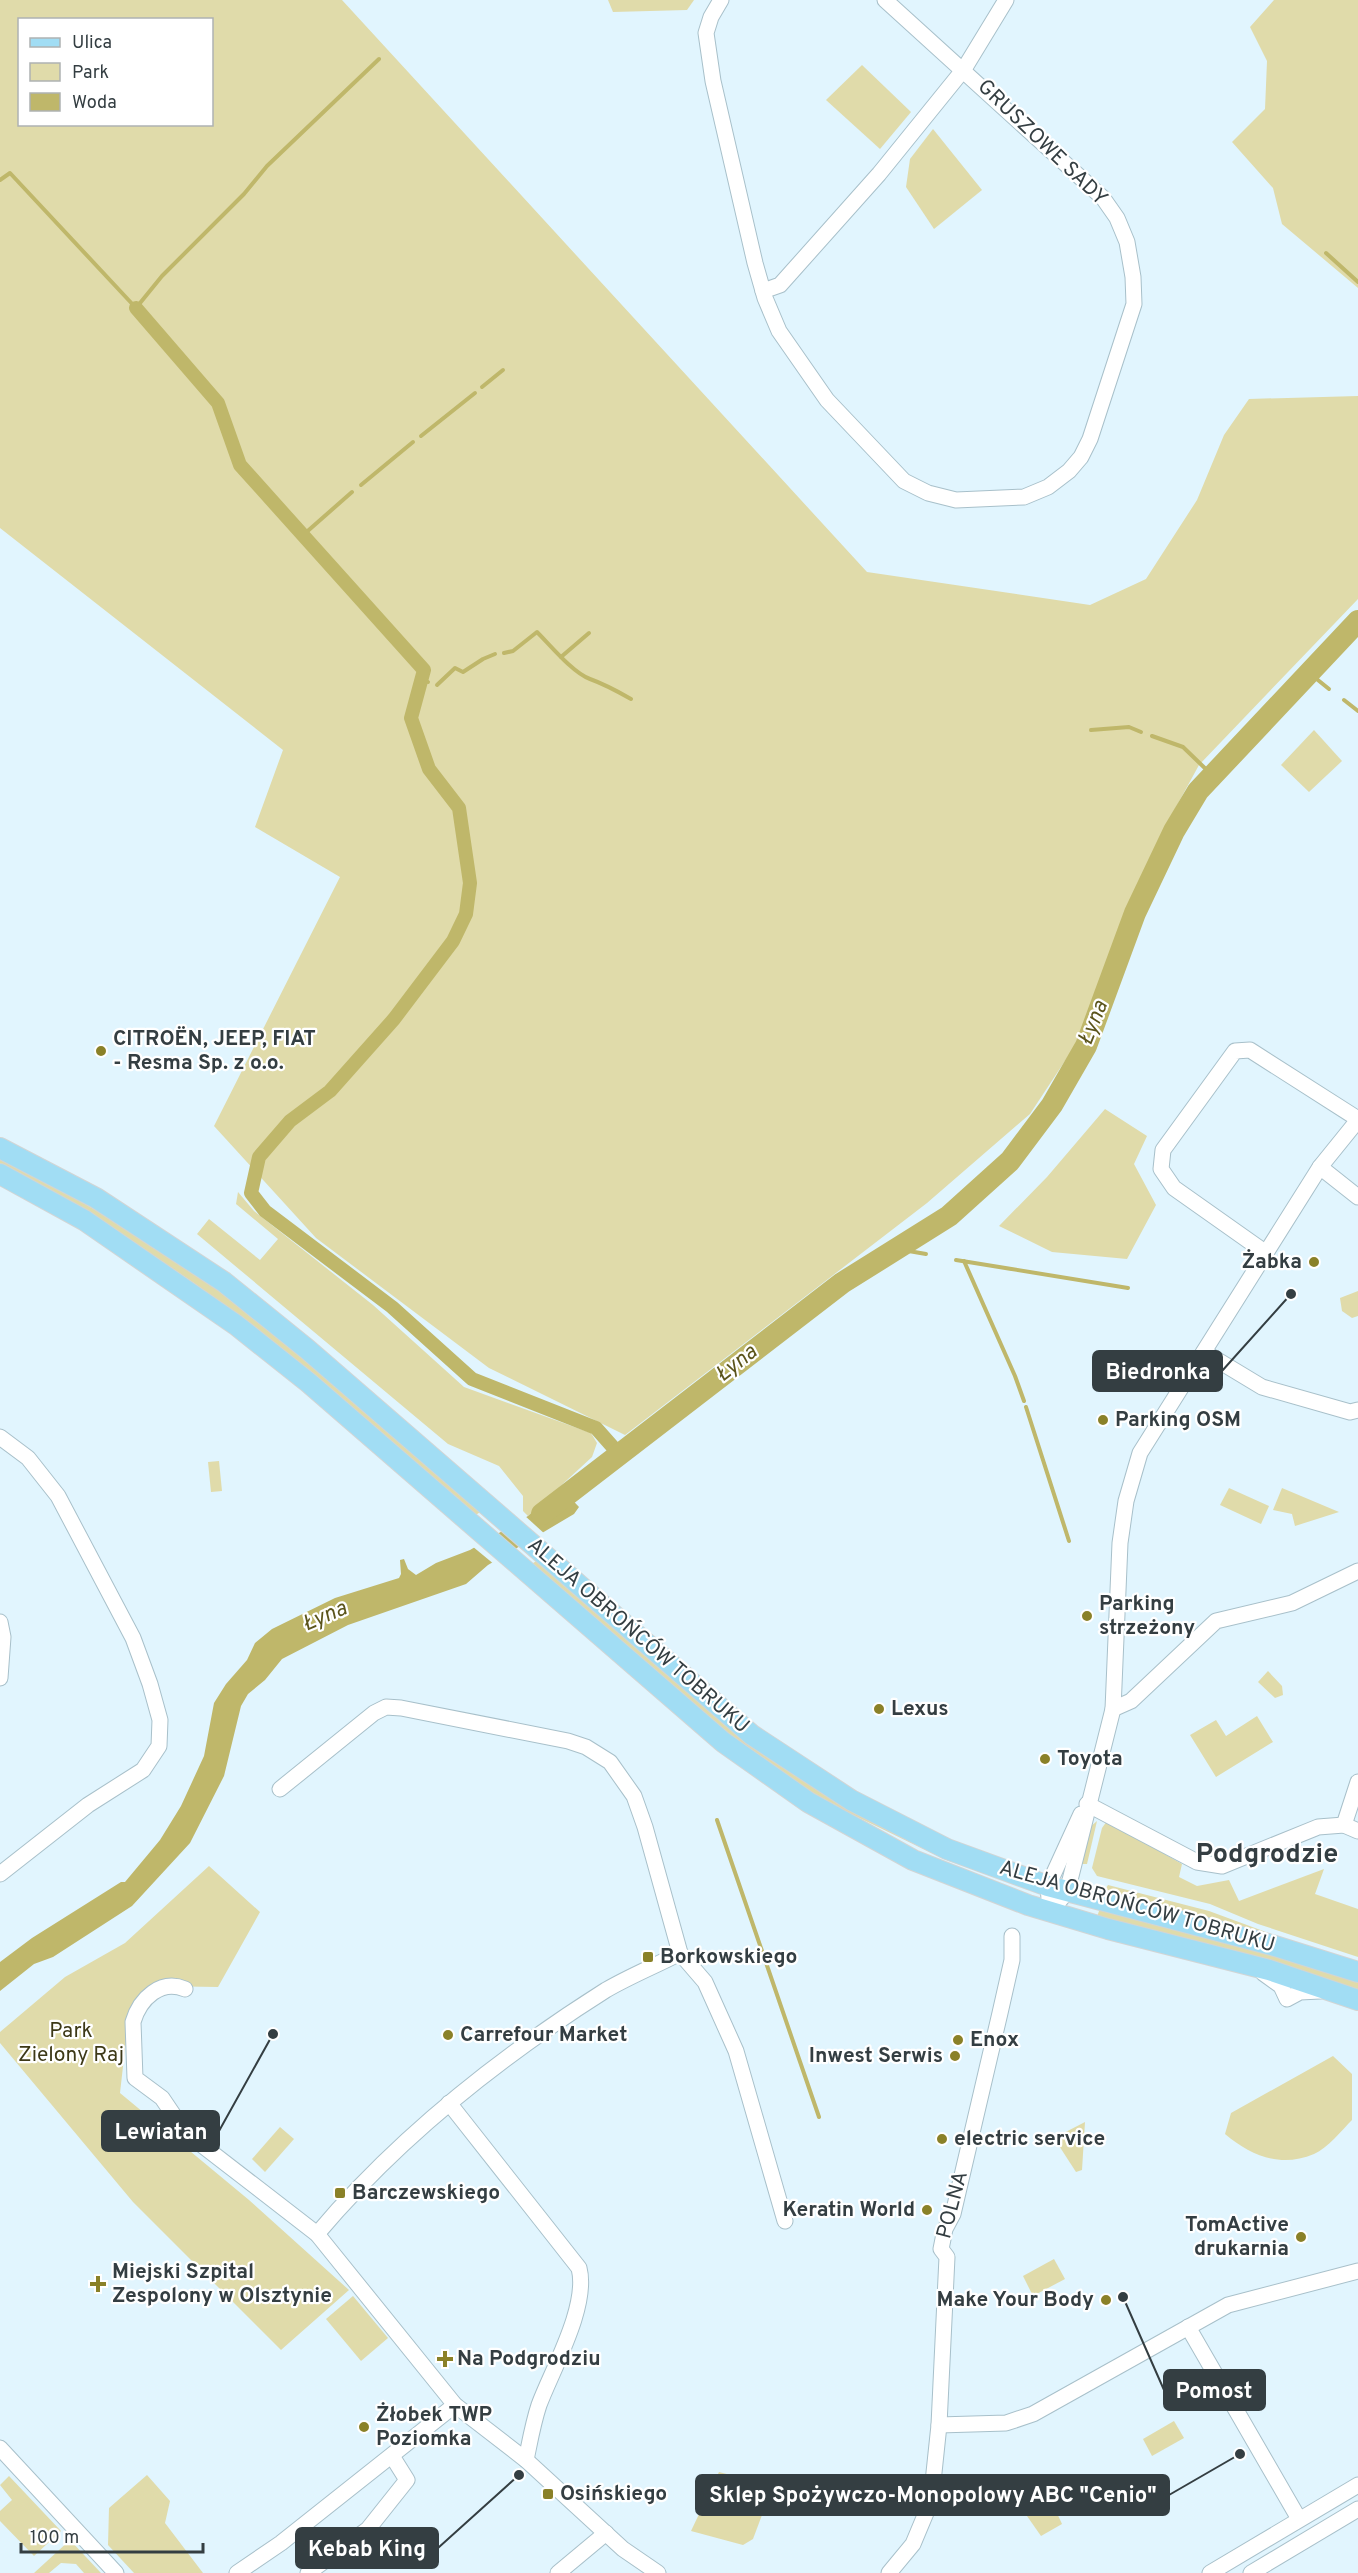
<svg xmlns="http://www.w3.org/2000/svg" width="1358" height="2573" font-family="Overpass,sans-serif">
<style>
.green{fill:#e0dbaa;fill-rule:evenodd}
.water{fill:#bfb76a}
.pier{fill:#e1f5fe}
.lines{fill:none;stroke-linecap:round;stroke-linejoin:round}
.stream{stroke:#bfb76a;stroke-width:4}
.canal{stroke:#bfb76a;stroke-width:14}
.river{stroke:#bfb76a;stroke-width:22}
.minor-casing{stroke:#a8c0ca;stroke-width:17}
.major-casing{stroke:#d2d5d5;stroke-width:22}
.minor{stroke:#fff;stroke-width:15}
.major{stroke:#a1ddf4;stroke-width:20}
.poi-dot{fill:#8a8128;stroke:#fff;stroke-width:2}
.labels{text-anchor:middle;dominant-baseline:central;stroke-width:4.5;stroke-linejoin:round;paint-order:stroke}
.street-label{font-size:21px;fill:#343e42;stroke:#fff}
.poi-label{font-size:21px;font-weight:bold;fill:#343e42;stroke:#fff;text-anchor:start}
.park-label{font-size:21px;fill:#3d3917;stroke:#fff}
.water-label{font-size:22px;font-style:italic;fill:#5b541b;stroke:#fff}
.district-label{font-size:27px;font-weight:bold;fill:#343e42;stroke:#fff}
.leader{fill:none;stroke:#343e42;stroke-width:2}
.callout-dot{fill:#343e42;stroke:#fff;stroke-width:2}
.callout{fill:#343e42;stroke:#343e42;stroke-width:2}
.callout-label{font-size:22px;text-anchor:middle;font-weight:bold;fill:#fff}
</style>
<rect width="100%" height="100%" fill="#e1f5fe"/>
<g class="green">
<path d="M 0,0 L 342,0 L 867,572 L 1090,605 L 1146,579 L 1197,500 L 1224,435 L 1249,399 L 1358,396 L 1358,599 L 1199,765 L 1176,807 L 1082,1035 L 1030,1114 L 927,1203 L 625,1435 L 489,1368 L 316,1238 L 214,1126 L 340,877 L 255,827 L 283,750 L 0,528 ZM 20,20 L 212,20 L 212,124 L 20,124 Z"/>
<path d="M 608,0 L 694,0 L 687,10 L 613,12 Z"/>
<path d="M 1274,0 L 1358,0 L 1358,288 L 1282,224 L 1273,188 L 1232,142 L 1265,109 L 1267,61 L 1250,27 Z"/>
<path d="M 862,65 L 911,112 L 880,149 L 826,100 Z"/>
<path d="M 933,129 L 982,190 L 934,229 L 906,187 L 910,159 Z"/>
<path d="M 1314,730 L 1342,761 L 1309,792 L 1281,765 Z"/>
<path d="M 1105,1109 L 1147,1136 L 1134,1164 L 1156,1205 L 1127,1259 L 1052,1252 L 999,1226 L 1047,1177 Z"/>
<path d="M 0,1156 C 67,1193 132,1230 195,1273 C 297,1343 389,1430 482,1511 L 474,1516 C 382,1437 291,1351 191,1281 C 130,1239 65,1203 0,1167 Z"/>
<path d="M 238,1192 L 254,1211 L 373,1305 L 464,1387 L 591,1433 L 597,1443 L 592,1457 L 528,1516 L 523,1511 L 523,1496 L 499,1466 L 448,1444 L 197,1234 L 209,1219 L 260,1260 L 278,1239 L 236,1204 Z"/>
<path d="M 1358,1291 L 1358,1316 L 1352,1318 L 1342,1311 L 1340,1298 Z"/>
<path d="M 219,1461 L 222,1491 L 211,1492 L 208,1462 Z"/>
<path d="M 1229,1488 L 1269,1506 L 1261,1524 L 1220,1505 Z"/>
<path d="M 1282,1488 L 1339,1512 L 1295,1526 L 1292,1514 L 1273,1510 Z"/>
<path d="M 538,1560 L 726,1721 L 1035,1892 L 944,1859 L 802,1790 L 720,1729 L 530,1565 Z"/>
<path d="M 1268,1671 L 1282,1686 L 1283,1695 L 1275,1698 L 1258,1682 Z"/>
<path d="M 1257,1716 L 1273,1742 L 1216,1777 L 1190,1735 L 1216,1720 L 1226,1736 Z"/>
<path d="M 1097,1821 L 1087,1864 L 1080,1864 L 1090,1827 Z"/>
<path d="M 1107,1821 L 1182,1864 L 1179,1877 L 1197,1886 L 1229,1880 L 1239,1901 L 1324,1869 L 1315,1894 L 1358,1909 L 1358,1957 L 1258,1924 L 1210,1904 L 1097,1876 L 1092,1868 L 1102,1828 Z"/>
<path d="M 209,1866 L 260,1912 L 218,1987 L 152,1986 L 128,2022 L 120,2093 L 249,2200 L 349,2290 L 281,2350 L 133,2202 L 0,2043 L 0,2032 L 65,1977 L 125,1943 Z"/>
<path d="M 1108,1885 L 1209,1911 L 1293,1942 L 1103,1893 Z"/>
<path d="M 1100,1908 L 1294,1958 L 1358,1981 L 1358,1991 L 1291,1967 L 1097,1917 Z"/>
<path d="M 1333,2056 L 1352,2074 L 1352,2120 C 1342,2130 1328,2148 1314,2154 C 1281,2168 1251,2156 1225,2134 L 1231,2113 Z"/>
<path d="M 1085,2122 L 1082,2170 L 1076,2172 L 1054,2138 Z"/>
<path d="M 280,2127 L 294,2139 L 265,2172 L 252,2159 Z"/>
<path d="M 1054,2259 L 1065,2279 L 1033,2296 L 1023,2276 Z"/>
<path d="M 353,2296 L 388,2338 L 361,2361 L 326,2319 Z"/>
<path d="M 1174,2421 L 1184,2438 L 1152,2456 L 1143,2439 Z"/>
<path d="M 719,2472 L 773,2486 L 753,2539 L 743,2545 L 691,2531 Z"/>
<path d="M 147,2475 L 170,2501 L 165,2523 L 203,2573 L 134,2573 L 108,2545 L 109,2508 Z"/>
<path d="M 9,2476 L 61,2531 L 34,2556 L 0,2521 L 0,2511 L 12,2500 L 0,2485 Z"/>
<path d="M 1047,2492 L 1062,2524 L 1041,2536 L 1020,2506 Z"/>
<path d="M 70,2540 L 101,2573 L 84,2573 L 76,2564 L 61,2563 L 49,2573 L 34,2573 Z"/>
</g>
<path class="water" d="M 560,1487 L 579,1507 L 574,1514 L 488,1565 L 466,1584 L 348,1625 L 282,1659 L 265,1680 L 248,1694 L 241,1706 L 224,1776 L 190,1843 L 132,1906 L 53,1957 L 34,1964 L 0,1991 L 0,1962 L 32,1938 L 121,1882 L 125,1882 L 160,1840 L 181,1806 L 204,1756 L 214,1703 L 226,1684 L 247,1660 L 255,1643 L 272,1629 L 335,1598 L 399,1578 L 401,1574 L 400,1560 L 404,1559 L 408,1569 L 416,1575 L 436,1563 L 470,1550 L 528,1516 Z"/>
<g class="pier">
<path d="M 524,1515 L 546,1535 L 524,1548 L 502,1528 Z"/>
<path d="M 494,1533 L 516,1552 L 495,1565 L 472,1546 Z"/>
</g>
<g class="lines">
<g class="stream">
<path d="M 0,180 L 10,173 L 136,308 L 162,276 L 244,194 L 267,166 L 379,59"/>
<path d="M 1326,253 L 1358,282"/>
<path d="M 482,387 L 503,370"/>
<path d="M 421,436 L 475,393"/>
<path d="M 361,485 L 413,442"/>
<path d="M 302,536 L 352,492"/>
<path d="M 504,653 L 513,651 L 537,632 C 550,645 573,673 590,679 C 604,684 617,691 631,699"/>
<path d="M 561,657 L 589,633"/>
<path d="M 1308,672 L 1329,689"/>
<path d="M 421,679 L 428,682"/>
<path d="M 437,685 L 455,668 L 463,672 L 483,659 L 495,654"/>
<path d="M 1344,700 L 1358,711"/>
<path d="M 1091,730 L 1129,727 L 1141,732"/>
<path d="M 1152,736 L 1183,747 L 1212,775"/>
<path d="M 897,1249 L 926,1254"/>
<path d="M 956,1260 L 1128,1288"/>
<path d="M 964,1261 L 1015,1376 L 1024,1401"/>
<path d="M 1026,1407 L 1069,1541"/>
<path d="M 717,1820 L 819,2117"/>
</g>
<path class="canal" d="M 136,308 L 218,403 L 240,465 L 424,670 L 411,718 L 429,769 L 459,808 L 470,883 L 466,914 L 453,941 L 394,1019 L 330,1091 L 290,1121 L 259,1157 L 251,1193 L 265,1211 L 392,1307 L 472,1379 L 596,1428 L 619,1454"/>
<path class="river" d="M 542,1514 L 842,1283 L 949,1216 L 1010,1161 L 1052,1105 L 1086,1046 L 1135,913 L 1174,831 L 1198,791 L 1358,621"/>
<defs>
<g id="minor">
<path d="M 721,0 L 711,17 L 706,33 L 713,81 L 755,263 L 765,298 L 779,331 L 827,400 L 904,481 L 928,493 L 956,500 L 1024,497 L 1048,487 L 1069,471 L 1081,457 L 1090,439 L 1134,304 L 1133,277 L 1127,242 L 1117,218 L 1103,198 L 885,0"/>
<path d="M 763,291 L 780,285 L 879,174 L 964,69 L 1006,0"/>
<path d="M 1320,1167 L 1358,1197"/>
<path d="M 1266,1253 L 1174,1188 L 1161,1169 L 1163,1150 L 1235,1051 L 1250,1050 L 1358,1119"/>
<path d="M 1204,1352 L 1262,1387 L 1350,1412 L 1358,1410"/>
<path d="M 0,1437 L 28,1458 L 58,1496 L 133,1638 L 150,1684 L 160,1720 L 159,1746 L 143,1770 L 88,1805 L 0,1874"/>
<path d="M 0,1622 L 3,1637 L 0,1678"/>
<path d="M 1113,1709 L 1131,1701 L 1216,1621 L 1292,1603 L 1358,1571"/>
<path d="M 280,1789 L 374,1713 L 386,1707 L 401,1708 L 568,1741 L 586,1747 L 610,1762 L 634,1796 L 645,1827 L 680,1953 L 705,1982 L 736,2051 L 785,2221"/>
<path d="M 1087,1804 L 1197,1862 L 1222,1866 L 1318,1827 L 1344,1825 L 1358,1831"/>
<path d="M 1344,1825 L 1358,1782"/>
<path d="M 1050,1912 L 1067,1892 L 1113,1709 L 1120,1543 L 1126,1501 L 1140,1453 L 1320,1167 L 1358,1120"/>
<path d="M 1050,1912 L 1048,1886 L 1081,1814"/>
<path d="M 1263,1973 L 1281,1986 L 1287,1999 L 1300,1992 L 1320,1991"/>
<path d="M 185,1989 C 161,1979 140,1998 133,2022 L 135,2078 L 162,2098 L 185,2132 L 317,2234 L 455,2405 L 526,2460 L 623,2549 L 658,2573"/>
<path d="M 449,2103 L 579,2268 C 589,2306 552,2370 539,2405 C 533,2423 530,2441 526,2460"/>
<path d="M 317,2234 C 398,2138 500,2057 606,1990 C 630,1976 655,1966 680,1953"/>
<path d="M 1188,2327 L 1299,2519"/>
<path d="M 939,2425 L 1006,2423 L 1033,2414 L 1228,2305 L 1358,2271"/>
<path d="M 0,2448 L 116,2573"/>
<path d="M 237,2573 L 281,2543 L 455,2405"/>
<path d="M 308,2573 L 368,2529 L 407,2480 L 392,2456"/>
<path d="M 558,2573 L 606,2533"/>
<path d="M 889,2573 L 913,2544 L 931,2501 L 939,2425 L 947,2257 L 941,2249 L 945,2229 L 953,2214 L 1000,2013 L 1012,1960 L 1012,1936"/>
<path d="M 1210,2573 L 1358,2485"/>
<path d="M 1251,2573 L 1358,2509"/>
</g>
<g id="major">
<path d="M 0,1148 L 96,1198 L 224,1282 L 307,1349 L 752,1735 L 851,1800 L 947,1849 L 1048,1886 L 1275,1946 L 1358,1972"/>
<path d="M 0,1174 L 84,1220 L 236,1325 L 309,1383 L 723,1742 L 808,1802 L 913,1860 L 1028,1905 L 1108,1929 L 1269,1970 L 1358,2000"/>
</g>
</defs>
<use href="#minor" class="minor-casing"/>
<use href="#major" class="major-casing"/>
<use href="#minor" class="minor"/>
<use href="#major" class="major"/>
</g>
<g class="poi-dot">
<circle cx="101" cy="1051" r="6"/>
<circle cx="1314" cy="1262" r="6"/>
<circle cx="1103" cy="1420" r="6"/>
<circle cx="1087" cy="1616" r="6"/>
<circle cx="879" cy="1709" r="6"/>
<circle cx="1045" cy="1759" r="6"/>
<rect x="642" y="1951" width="12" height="12" rx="3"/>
<circle cx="448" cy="2035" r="6"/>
<circle cx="958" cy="2040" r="6"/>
<circle cx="955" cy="2056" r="6"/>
<circle cx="942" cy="2139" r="6"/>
<rect x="334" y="2187" width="12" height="12" rx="3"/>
<circle cx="927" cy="2210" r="6"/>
<circle cx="1301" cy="2237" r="6"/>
<path d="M95 2275h6v6h6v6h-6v6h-6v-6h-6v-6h6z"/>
<circle cx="1106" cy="2300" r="6"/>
<path d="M442 2350h6v6h6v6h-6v6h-6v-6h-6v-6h6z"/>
<circle cx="364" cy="2427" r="6"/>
<rect x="542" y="2488" width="12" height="12" rx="3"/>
</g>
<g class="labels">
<g class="street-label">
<text transform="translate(1042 143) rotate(44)">GRUSZOWE SADY</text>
<text transform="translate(638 1636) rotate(41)">ALEJA OBROŃCÓW TOBRUKU</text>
<text transform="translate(1137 1907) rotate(16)">ALEJA OBROŃCÓW TOBRUKU</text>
<text transform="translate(953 2205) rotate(-75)">POLNA</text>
</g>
<g class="poi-label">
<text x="113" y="1039">CITROËN, JEEP, FIAT<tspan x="113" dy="24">- Resma Sp. z o.o.</tspan></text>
<text x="1302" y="1262" text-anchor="end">Żabka</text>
<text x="1115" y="1420">Parking OSM</text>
<text x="1099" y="1604">Parking<tspan x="1099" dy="24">strzeżony</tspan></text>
<text x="891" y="1709">Lexus</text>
<text x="1057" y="1759">Toyota</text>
<text x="660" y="1957">Borkowskiego</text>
<text x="460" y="2035">Carrefour Market</text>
<text x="970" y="2040">Enox</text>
<text x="943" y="2056" text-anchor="end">Inwest Serwis</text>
<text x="954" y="2139">electric service</text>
<text x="352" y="2193">Barczewskiego</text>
<text x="915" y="2210" text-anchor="end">Keratin World</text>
<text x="1289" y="2225" text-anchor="end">TomActive<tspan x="1289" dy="24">drukarnia</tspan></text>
<text x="112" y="2272">Miejski Szpital<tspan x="112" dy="24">Zespolony w Olsztynie</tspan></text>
<text x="1094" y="2300" text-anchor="end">Make Your Body</text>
<text x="457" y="2359">Na Podgrodziu</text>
<text x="376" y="2415">Żłobek TWP<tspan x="376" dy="24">Poziomka</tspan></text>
<text x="560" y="2494">Osińskiego</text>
</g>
<g class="park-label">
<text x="71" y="2031">Park<tspan x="71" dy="24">Zielony Raj</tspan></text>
</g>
<g class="water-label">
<text transform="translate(1094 1023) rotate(-68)">Łyna</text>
<text transform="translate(737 1364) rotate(-38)">Łyna</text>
<text transform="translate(325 1617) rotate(-23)">Łyna</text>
</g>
<g class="district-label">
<text x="1267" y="1855">Podgrodzie</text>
</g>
</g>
<path class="leader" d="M1291 1294L1222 1371M273 2034L219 2131M1123 2297L1164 2390M1240 2454L1169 2495M519 2475L438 2548"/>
<g class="callout-dot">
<circle cx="1291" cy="1294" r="6"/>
<circle cx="273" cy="2034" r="6"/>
<circle cx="1123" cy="2297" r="6"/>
<circle cx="1240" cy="2454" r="6"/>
<circle cx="519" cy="2475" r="6"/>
</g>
<g class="callout">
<rect x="1093" y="1351" width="129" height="40" rx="6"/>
<rect x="102" y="2111" width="117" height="40" rx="6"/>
<rect x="1164" y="2370" width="101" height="40" rx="6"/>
<rect x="696" y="2475" width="473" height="40" rx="6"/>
<rect x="296" y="2528" width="142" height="40" rx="6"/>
</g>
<g class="callout-label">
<text x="1158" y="1379">Biedronka</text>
<text x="161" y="2139">Lewiatan</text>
<text x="1214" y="2398">Pomost</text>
<text x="933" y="2502">Sklep Spożywczo-Monopolowy ABC "Cenio"</text>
<text x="367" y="2556">Kebab King</text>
</g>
<rect x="18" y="18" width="195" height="108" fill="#ffffff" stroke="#aeb2b3" stroke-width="1.5"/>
<rect x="30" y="38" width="30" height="9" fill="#a1ddf4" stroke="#aeb2b3" stroke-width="1.5"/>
<text x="72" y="48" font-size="18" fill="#343e42">Ulica</text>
<rect x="30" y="63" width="30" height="18" fill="#e0dbaa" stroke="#aeb2b3" stroke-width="1.5"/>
<text x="72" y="78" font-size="18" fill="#343e42">Park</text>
<rect x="30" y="93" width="30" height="18" fill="#bfb76a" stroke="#aeb2b3" stroke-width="1.5"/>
<text x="72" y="108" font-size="18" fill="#343e42">Woda</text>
<path d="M21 2543v9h182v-9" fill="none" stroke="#343e42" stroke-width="3"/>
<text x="30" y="2543" font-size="18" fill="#343e42" stroke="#ffffff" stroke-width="4.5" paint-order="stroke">100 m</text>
</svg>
